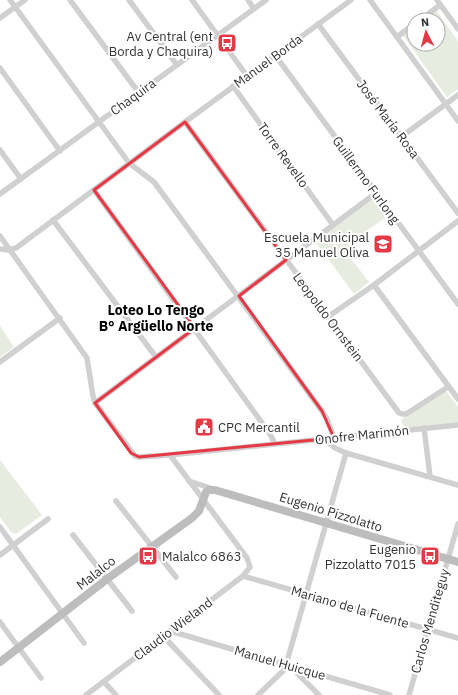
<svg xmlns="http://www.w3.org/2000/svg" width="458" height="695" font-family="'IBM Plex Sans',sans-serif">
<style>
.green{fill:#e6ecdf}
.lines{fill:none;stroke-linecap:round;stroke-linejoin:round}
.minor{stroke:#d0d0d0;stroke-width:5.5}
.secondary{stroke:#bdbdbd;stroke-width:8}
.marked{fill:none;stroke:#e63946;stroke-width:3;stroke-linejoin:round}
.labels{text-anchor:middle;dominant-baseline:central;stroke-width:4;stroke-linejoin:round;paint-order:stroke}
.poi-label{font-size:13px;fill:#333;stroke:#fff;text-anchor:end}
.street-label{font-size:13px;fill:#333;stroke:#fff}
.neighbourhood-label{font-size:14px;font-weight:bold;fill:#000;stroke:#fff}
</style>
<rect width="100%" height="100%" fill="#fff"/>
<g class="green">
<path d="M 436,10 L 458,41 L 458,89 L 447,97 L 402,34 L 414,25 L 414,44 L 438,44 L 438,20 L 422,20 Z"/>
<path d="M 375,196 L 389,215 L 355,239 L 352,260 L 369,282 L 354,294 L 315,241 Z"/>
<path d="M 0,326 L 14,347 L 0,357 Z"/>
<path d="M 446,391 L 458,407 L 458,425 L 406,431 L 401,421 L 403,418 Z"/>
<path d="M 0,460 L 42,515 L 16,534 L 11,532 L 0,517 Z"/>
</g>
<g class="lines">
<g class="minor">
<path d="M 10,0 L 129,163 L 154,182 L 322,411 L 327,419 L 334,438"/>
<path d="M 70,0 L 139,93"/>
<path d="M 129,0 L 177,65"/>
<path d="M 192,0 L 247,76"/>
<path d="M 248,0 L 254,9"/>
<path d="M 370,0 L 458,121"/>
<path d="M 437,0 L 458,29"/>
<path d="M 0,18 L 25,0"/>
<path d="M 420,20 L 440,5"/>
<path d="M 318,24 L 458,213"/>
<path d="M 397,37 L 414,24"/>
<path d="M 275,55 L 458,304"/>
<path d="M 0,68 L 60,151"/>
<path d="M 233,86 L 333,225"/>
<path d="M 185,122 L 399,413 L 402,414 L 406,414 L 448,387"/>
<path d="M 401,137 L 458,95"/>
<path d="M 0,150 L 21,179"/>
<path d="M 94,190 L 270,434 L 275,444"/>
<path d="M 0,194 L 266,0"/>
<path d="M 53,220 L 156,357"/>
<path d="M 0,236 L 87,358 L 93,396 L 95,403 L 135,456 L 139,457 L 170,455 L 458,425"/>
<path d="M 0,249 L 9,250 L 16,248 L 185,122 L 351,0"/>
<path d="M 374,285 L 458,399"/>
<path d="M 329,316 L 374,285 L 458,221"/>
<path d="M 0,362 L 60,318"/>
<path d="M 95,403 L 376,193"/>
<path d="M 424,428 L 430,476"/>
<path d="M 324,439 L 335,448 L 346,453 L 458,485"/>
<path d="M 189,481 L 213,489"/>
<path d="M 116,501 L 176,577"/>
<path d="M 0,527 L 84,643"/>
<path d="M 73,535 L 132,611"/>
<path d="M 0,555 L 48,519"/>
<path d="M 243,576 L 458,638"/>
<path d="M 0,622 L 41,678"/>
<path d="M 170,631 L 390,695"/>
<path d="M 163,636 L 219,695"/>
<path d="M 294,667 L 297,673 L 319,695"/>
<path d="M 104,682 L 116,695"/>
<path d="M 86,695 L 243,576 L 250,567 L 247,558 L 170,455"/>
<path d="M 258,695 L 284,670 L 286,665 L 346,453"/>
<path d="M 409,695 L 458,524"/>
</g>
<path class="secondary" d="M 0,662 L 107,579 L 192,518 L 199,511 L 206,492 L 209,490 L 215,490 L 458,562"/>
</g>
<path class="marked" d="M 185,122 L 286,260 L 239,296 L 322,411 L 334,438 L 139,457 L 131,453 L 95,403 L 195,328 L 94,190 Z"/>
<defs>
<symbol id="bus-square" viewBox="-11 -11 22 22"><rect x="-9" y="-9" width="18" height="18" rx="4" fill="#e63946" stroke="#fff"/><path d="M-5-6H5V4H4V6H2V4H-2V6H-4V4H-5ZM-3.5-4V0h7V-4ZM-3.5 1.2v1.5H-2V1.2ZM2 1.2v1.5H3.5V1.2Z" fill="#fff"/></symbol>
<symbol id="school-square" viewBox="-11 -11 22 22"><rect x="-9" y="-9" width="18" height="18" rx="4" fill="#e63946" stroke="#fff"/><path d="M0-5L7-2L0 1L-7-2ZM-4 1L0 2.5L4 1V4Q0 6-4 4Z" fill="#fff"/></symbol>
<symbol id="civic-square" viewBox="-11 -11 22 22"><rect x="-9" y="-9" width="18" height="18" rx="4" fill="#e63946" stroke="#fff"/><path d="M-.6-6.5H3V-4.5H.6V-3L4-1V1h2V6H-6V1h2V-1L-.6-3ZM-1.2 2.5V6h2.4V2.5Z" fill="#fff"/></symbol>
</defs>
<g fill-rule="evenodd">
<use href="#bus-square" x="216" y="32" width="22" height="22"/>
<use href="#school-square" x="372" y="233" width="22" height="22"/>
<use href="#civic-square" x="193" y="416" width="22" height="22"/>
<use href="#bus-square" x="137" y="545" width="22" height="22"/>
<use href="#bus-square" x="419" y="545" width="22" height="22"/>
</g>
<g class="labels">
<g class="poi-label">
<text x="213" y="36">Av Central (ent<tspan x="213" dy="15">Borda y Chaquira)</tspan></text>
<text x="369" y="237">Escuela Municipal<tspan x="369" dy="15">35 Manuel Oliva</tspan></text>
<text x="218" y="427" text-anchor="start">CPC Mercantil</text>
<text x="416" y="549">Eugenio<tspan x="416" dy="15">Pizzolatto 7015</tspan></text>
<text x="162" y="556" text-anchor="start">Malalco 6863</text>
</g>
<g class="street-label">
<text transform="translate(268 61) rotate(-36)">Manuel Borda</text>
<text transform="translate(133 97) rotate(-36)">Chaquira</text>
<text transform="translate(388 119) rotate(53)">José María Rosa</text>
<text transform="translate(283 155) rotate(54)">Torre Revello</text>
<text transform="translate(366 180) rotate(54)">Guillermo Furlong</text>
<text transform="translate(328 317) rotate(53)">Leopoldo Ornstein</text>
<text transform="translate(362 435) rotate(-6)">Onofre Marimón</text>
<text transform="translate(331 512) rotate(17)">Eugenio Pizzolatto</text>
<text transform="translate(96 573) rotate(-38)">Malalco</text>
<text transform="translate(350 607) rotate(16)">Mariano de la Fuente</text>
<text transform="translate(430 621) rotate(-74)">Carlos Menditeguy</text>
<text transform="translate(173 629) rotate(-37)">Claudio Wieland</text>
<text transform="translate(280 663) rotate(16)">Manuel Huicque</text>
</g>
<g class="neighbourhood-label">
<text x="156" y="310">Loteo Lo Tengo<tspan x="156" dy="16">B° Argüello Norte</tspan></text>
</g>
</g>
<g transform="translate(426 32) rotate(354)"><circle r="19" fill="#ffffff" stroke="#adadad"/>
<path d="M0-3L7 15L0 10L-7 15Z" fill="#e63946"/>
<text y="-6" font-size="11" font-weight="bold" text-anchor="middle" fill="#333333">N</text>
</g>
</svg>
